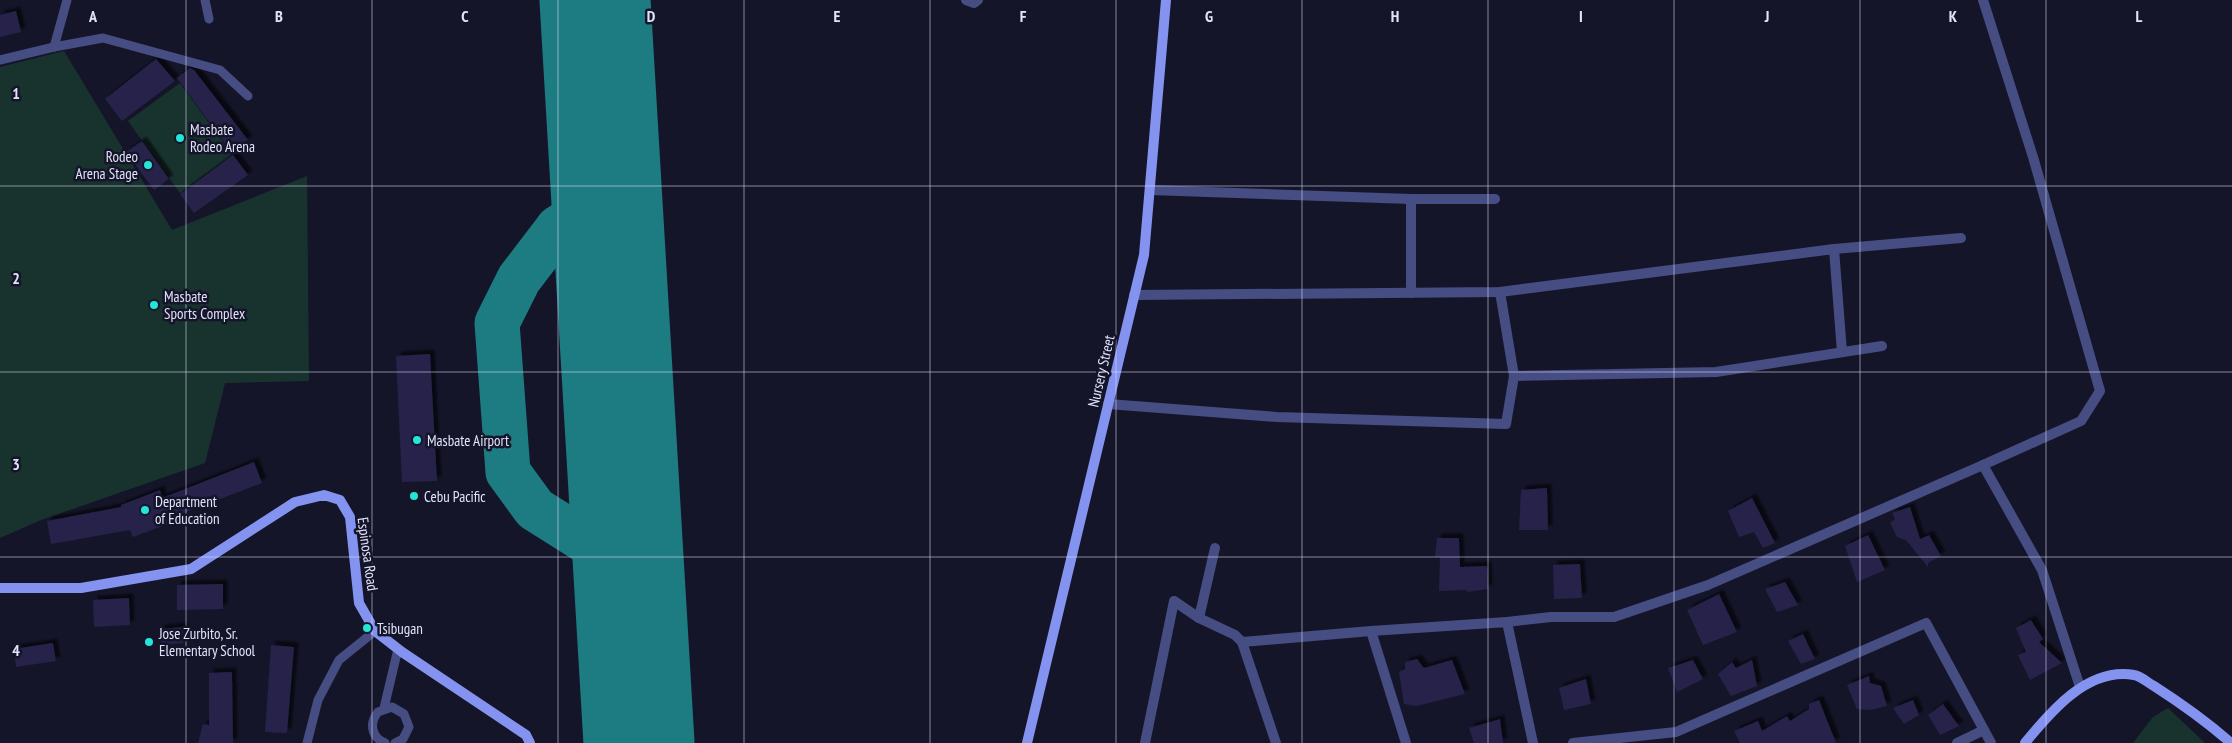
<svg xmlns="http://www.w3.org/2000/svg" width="2232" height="743" font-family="'PT Sans Narrow',sans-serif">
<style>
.green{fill:#18332e}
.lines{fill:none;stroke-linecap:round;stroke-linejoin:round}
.taxiway{stroke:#1d7c81;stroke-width:45}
.runway{stroke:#1d7c81;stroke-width:111}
.building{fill:#252349;filter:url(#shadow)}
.lane{stroke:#464d83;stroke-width:9}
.street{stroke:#464d83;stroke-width:10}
.secondary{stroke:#8493f0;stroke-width:10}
.grid{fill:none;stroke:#e1e3fb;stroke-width:1;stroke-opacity:0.55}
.poi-dot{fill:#25e4d8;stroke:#15152a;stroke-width:2}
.labels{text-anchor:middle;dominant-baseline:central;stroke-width:5;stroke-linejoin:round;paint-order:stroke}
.poi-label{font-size:15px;fill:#e1e3fb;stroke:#15152a;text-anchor:start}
.street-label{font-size:15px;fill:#e1e3fb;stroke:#15152a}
.grid-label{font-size:16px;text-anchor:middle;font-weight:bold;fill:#e1e3fb;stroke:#15152a;stroke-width:5;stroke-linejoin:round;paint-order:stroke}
</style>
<defs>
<filter id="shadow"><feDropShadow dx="4.5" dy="-4.5" stdDeviation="1" flood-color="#0009"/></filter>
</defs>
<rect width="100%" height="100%" fill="#15152a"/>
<g class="green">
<path d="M 64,51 L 172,230 L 307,176 L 309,381 L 225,383 L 205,463 L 41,520 L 0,538 L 0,67 Z"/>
<path d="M 180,83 L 232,155 L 180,193 L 128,121 Z"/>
<path d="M 2168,708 L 2205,743 L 2133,743 L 2153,717 Z"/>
</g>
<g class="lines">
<g class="taxiway">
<path d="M 606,190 L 597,202 L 558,228 L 519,279 L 497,323 L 508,472 L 535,509 L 589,543 C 606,544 614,533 626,521"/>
<path d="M 558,228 L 582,229 L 609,247"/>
<path d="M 589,543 L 629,583"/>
</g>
<path class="runway" d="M 595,0 L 639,743"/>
</g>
<g class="building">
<path d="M 16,11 L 21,32 L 0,37 L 0,15 Z"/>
<path d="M 156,59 L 175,81 L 122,121 L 105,99 Z"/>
<path d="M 190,68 L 194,70 L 248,140 L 231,152 L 177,78 Z"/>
<path d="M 142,141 L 169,179 L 154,190 L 126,152 Z"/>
<path d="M 233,155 L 248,175 L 194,213 L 180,194 Z"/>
<path d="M 430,354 L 437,481 L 402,482 L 396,356 Z"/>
<path d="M 254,462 L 262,483 L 170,518 L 171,523 L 133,537 L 130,530 L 51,544 L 47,521 L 121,507 L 121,505 L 160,490 L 162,498 Z"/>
<path d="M 1547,488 L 1548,530 L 1519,530 L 1521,490 Z"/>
<path d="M 1752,498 L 1775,543 L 1763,548 L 1754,532 L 1739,537 L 1728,511 Z"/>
<path d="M 1910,507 L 1920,539 L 1929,535 L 1941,556 L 1928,563 L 1928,567 L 1906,540 L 1897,537 L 1890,523 L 1895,519 L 1892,513 Z"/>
<path d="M 1868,535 L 1885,570 L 1857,582 L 1845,546 Z"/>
<path d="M 1437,538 L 1459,538 L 1460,567 L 1487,566 L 1488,589 L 1467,592 L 1467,590 L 1439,591 L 1440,557 L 1435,557 Z"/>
<path d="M 1580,564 L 1582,598 L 1554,599 L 1553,565 Z"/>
<path d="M 1785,582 L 1798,605 L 1777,612 L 1765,589 Z"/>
<path d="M 223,584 L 223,609 L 177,610 L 177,585 Z"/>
<path d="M 1719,594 L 1737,632 L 1703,645 L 1687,610 Z"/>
<path d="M 129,598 L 130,625 L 94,627 L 93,600 Z"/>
<path d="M 2031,620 L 2043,639 L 2039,642 L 2062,663 L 2030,680 L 2018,655 L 2026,652 L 2016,628 Z"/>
<path d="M 183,627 L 184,643 L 161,645 L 160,629 Z"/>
<path d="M 1803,634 L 1815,659 L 1801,664 L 1788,641 Z"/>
<path d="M 53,643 L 56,661 L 16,667 L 14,649 Z"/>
<path d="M 271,645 L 294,647 L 287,733 L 265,732 Z"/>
<path d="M 1417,659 L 1424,668 L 1452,660 L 1465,694 L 1416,706 L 1404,704 L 1399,672 L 1405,669 L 1405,662 Z"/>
<path d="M 1693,660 L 1703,679 L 1677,692 L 1668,668 Z"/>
<path d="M 1752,660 L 1757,686 L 1731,696 L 1718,674 L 1732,662 L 1736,668 Z"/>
<path d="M 232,672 L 233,743 L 198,743 L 203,724 L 209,725 L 209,673 Z"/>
<path d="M 1869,676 L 1870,683 L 1881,686 L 1887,706 L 1870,710 L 1857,709 L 1847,685 Z"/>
<path d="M 1586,679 L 1591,704 L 1564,710 L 1559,688 Z"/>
<path d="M 1819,700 L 1836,743 L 1740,743 L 1734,731 L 1758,721 L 1762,731 L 1787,716 L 1790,721 L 1809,709 L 1809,704 Z"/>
<path d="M 1913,700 L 1919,715 L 1904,724 L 1893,708 Z"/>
<path d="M 1943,704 L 1959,726 L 1940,735 L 1928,715 Z"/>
<path d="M 1500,719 L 1503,743 L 1474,743 L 1469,728 Z"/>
</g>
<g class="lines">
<g class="lane">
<path d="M 205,0 L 209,19"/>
<path d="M 54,47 L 67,0"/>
<path d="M 0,60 L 54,47 L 103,38 L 220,70 L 248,96"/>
<path d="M 384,708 L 398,649"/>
<path d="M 307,743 L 318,700 L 339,660 L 375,631"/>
<path d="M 385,743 C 371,737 369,723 378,712 L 392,707 L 404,714 L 409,727 L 403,739 L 395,743"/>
</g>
<g class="street">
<path d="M 966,0 L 974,3 L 978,0"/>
<path d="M 1983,0 L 2033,157 L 2100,391 L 2081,421 L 1983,465"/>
<path d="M 1150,190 L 1411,199 L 1495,199"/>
<path d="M 1411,199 L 1411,293"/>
<path d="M 1834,249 L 1842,352"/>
<path d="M 1500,292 L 1514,376"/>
<path d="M 1134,295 L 1500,292 L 1834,249 L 1961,238"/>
<path d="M 1108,404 L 1277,417 L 1506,424 L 1514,376 L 1716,372 L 1882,346"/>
<path d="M 1215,548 L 1199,618 L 1235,635 L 1242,642 L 1371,631 L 1507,622 L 1533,743"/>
<path d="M 1507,622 L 1551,617 L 1614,617 L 1708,585 L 1983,465 L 2042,570 L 2080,687"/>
<path d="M 1371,631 L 1406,743"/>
<path d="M 1242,642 L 1276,743"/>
<path d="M 1145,743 L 1174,601 L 1199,618"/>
<path d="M 1573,743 L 1676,732 L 1926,623 L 1991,743"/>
<path d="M 1957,743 L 1984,730"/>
</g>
<g class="secondary">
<path d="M 0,588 L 81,588 L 191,569 L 295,502 L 324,495 L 340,500 L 350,517 L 359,603 L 375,631 L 402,652 L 526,735 L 530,743"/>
<path d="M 1027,743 L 1144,255 L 1166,0"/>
<path d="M 2025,743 C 2051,711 2088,667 2134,675 C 2141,676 2148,683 2154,686 C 2182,704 2206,721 2231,743"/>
</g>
</g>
<path class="grid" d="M 186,0 L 186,743M 372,0 L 372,743M 558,0 L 558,743M 744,0 L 744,743M 930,0 L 930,743M 1116,0 L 1116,743M 1302,0 L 1302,743M 1488,0 L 1488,743M 1674,0 L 1674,743M 1860,0 L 1860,743M 2046,0 L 2046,743M 0,186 L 2232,186M 0,372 L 2232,372M 0,557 L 2232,557"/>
<g class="poi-dot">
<circle cx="180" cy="138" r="5"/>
<circle cx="148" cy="165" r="5"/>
<circle cx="154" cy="305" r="5"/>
<circle cx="417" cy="440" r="5"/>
<circle cx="414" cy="496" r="5"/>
<circle cx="145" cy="510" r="5"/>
<circle cx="367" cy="628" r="5"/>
<circle cx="149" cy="642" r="5"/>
</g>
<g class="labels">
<g class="poi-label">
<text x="190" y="129">Masbate<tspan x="190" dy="17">Rodeo Arena</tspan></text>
<text x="138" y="156" text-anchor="end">Rodeo<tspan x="138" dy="17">Arena Stage</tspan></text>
<text x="164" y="296">Masbate<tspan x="164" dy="17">Sports Complex</tspan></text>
<text x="427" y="440">Masbate Airport</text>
<text x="424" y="496">Cebu Pacific</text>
<text x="155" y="501">Department<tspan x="155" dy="17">of Education</tspan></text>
<text x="377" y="628">Tsibugan</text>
<text x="159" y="633">Jose Zurbito, Sr.<tspan x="159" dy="17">Elementary School</tspan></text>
</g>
<g class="street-label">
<text transform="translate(1101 371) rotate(-77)">Nursery Street</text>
<text transform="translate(368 554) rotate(82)">Espinosa Road</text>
</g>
</g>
<g class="grid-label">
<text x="93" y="22">A</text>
<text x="279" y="22">B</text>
<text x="465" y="22">C</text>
<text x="651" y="22">D</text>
<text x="837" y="22">E</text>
<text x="1023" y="22">F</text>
<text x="1209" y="22">G</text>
<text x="1395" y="22">H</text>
<text x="1581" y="22">I</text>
<text x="1767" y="22">J</text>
<text x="1953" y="22">K</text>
<text x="2139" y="22">L</text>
<text x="16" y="99">1</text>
<text x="16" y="284">2</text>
<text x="16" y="470">3</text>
<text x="16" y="656">4</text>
</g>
</svg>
